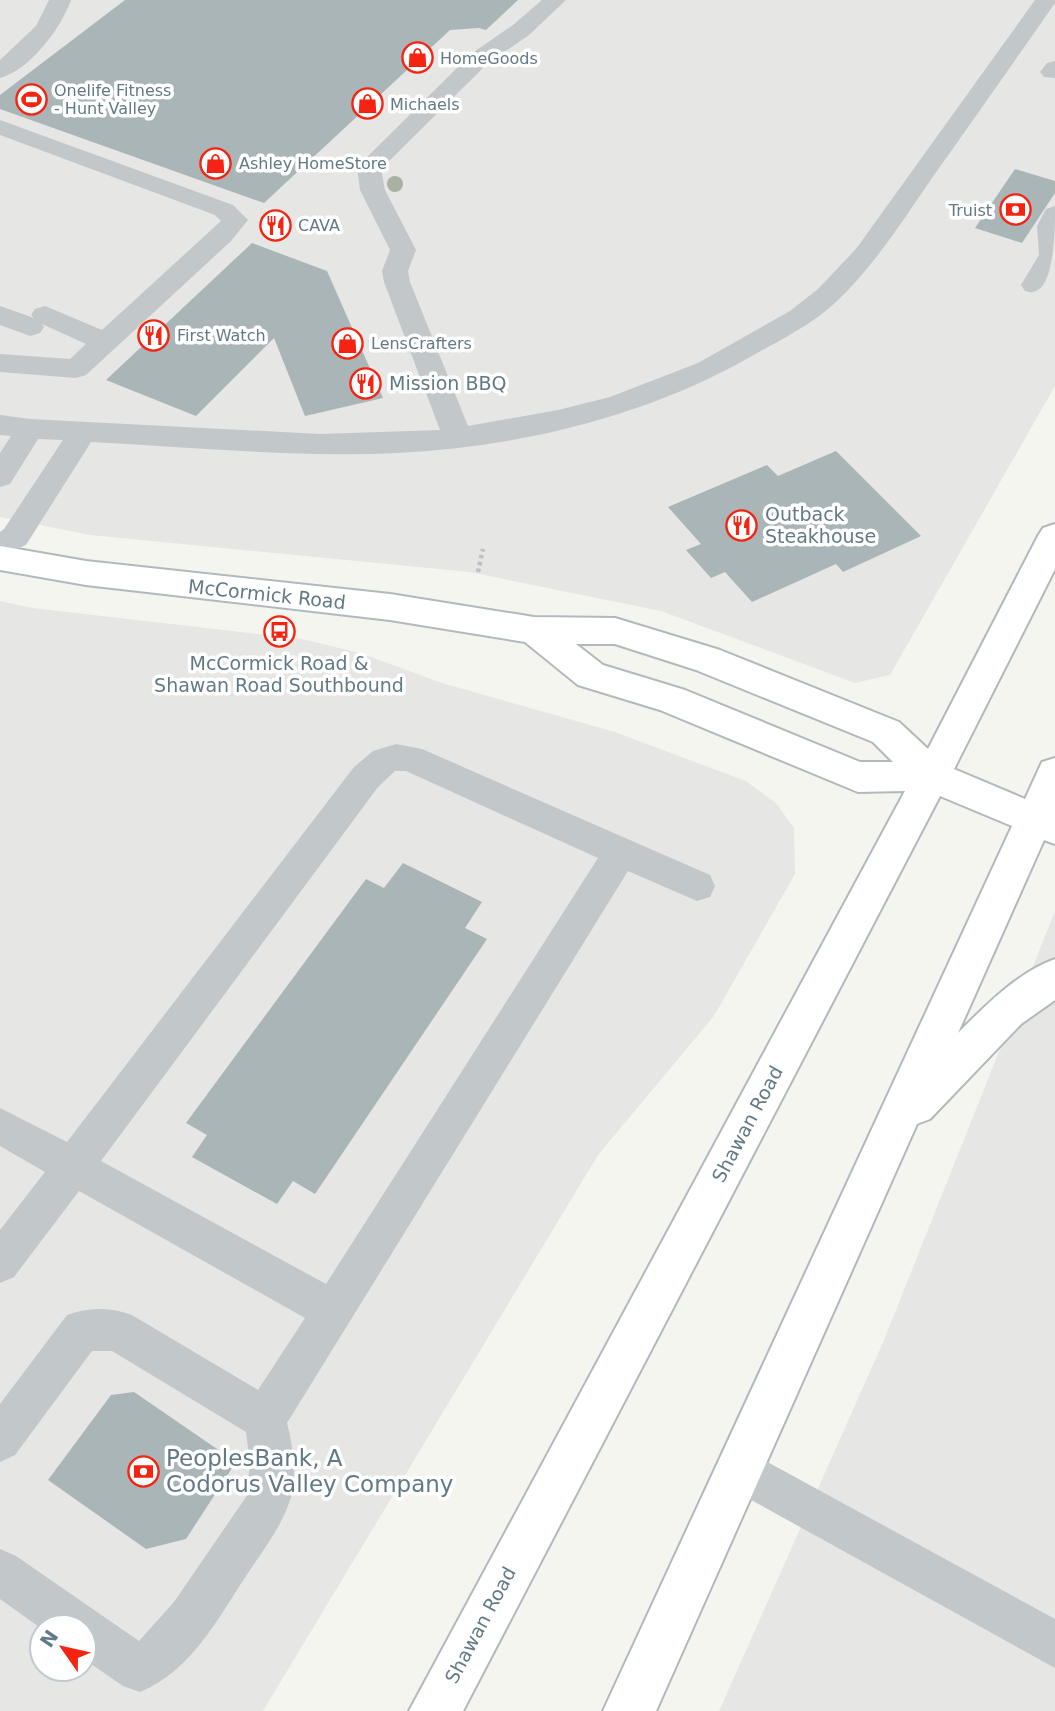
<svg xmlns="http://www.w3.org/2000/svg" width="1055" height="1711" font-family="'DejaVu Sans',sans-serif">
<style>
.built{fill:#e6e6e4;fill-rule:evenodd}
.building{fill:#aab5b8}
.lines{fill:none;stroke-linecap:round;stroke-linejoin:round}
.major-casing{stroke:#b2b9bc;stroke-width:4}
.path{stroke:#bdc0c2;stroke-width:4.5;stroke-dasharray:3.5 3.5;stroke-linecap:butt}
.minor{fill:#c2c7ca;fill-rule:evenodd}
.major{fill:#fff;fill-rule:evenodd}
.tree{fill:#a9b2a1}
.labels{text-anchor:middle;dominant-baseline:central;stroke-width:7;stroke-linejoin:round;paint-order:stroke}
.far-poi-label{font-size:16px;fill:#617a85;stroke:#fff;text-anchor:start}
.poi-label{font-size:19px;fill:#617a85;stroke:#fff;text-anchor:start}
.street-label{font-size:19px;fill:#617a85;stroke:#fff}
.near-poi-label{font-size:23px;fill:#617a85;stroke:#fff;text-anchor:start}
</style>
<rect width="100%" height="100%" fill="#f5f5f0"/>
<g class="built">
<path d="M 0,0 L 1055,0 L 1055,386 L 890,675 L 855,683 L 661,611 L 469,572 L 90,535 L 0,517 Z"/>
<path d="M 0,601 L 33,608 L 302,639 L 360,653 L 442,683 L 615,732 L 746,781 L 776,803 L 794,828 L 795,874 L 714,1016 L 598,1155 L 263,1711 L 0,1711 ZM 42,1627 L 84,1627 L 84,1669 L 42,1669 Z"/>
<path d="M 1055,911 L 1055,1711 L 719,1711 L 884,1340 Z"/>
</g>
<g class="building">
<path d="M 125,0 L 518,0 L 486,30 L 479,28 L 450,30 L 264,203 L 0,109 L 0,95 Z"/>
<path d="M 1015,169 L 1055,181 L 1055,193 L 1022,243 L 975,228 Z"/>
<path d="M 252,243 L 327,271 L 383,398 L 305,416 L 274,338 L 196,416 L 106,380 Z"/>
<path d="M 836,451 L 921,536 L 843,572 L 836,564 L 752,602 L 725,572 L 711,578 L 686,550 L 701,544 L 668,507 L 767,465 L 778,476 Z"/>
<path d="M 403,863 L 482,902 L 465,928 L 487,939 L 315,1194 L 293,1181 L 277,1204 L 192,1157 L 207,1135 L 186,1123 L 366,879 L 384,888 Z"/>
<path d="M 134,1392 L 236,1462 L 186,1539 L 146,1549 L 48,1480 L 111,1395 Z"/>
</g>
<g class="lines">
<defs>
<path id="major" d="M 1055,524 L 1055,569 L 954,769 L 1025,799 L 1042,762 L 1055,758 L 1055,844 L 1044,840 L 958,1033 C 986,1005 1017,973 1055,959 L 1055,1000 L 1021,1024 L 930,1119 L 917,1124 L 656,1711 L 603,1711 L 1012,826 L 940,796 L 463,1711 L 409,1711 L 905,791 L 858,792 L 660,710 L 578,685 L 525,642 L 390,620 L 86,585 L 0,570 L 0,546 L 86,561 L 390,594 L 534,617 L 615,618 L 720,650 L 899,722 L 928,749 L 1038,536 L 1043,528 ZM 576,644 L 615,644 L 696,670 L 873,742 L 893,762 L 860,762 L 685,690 L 603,665 Z"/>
</defs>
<use href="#major" class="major-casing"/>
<path class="path" d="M 478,572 L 483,549"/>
<g class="minor">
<path d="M 49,0 L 71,0 C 61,28 30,70 0,78 L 0,60 L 36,26 Z"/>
<path d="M 542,0 L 566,0 L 529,35 L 487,64 L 381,169 L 385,190 L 416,250 L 408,271 L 410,282 L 468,426 L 558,410 L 610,397 L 698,363 L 790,311 L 818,289 L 856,249 L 1035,0 L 1055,0 L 1055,3 C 1014,62 973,120 932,178 C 903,220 875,265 837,301 C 812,325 780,340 750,357 C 645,417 518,447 397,453 C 295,458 193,447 91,442 L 26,545 L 0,556 L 0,532 L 4,529 L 63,440 L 38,439 L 10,484 L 0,487 L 0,453 L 11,436 L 0,435 L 0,415 L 30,419 L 320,434 L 440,430 L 384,282 L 382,271 L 390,250 L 360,190 L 357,167 L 471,54 L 513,25 Z"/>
<path d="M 1055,61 L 1055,78 L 1044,77 L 1040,72 L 1047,63 Z"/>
<path d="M 0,120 L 233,205 L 248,220 L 231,241 L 86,375 L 76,378 L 0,372 L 0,354 L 70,359 L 86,344 L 42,324 L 44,327 L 40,333 L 30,336 L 0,325 L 0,306 L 34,318 L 31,315 L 35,309 L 45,306 L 102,330 L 221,221 L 215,215 L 0,135 Z"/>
<path d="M 1055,206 C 1055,231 1055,302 1025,291 L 1021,285 L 1039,255 L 1037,226 L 1046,209 Z"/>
<path d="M 396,744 L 422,749 L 710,875 L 715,886 L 710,897 L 697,901 L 628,871 L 287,1423 C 293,1447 297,1473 291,1497 C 282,1527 263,1550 246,1576 C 217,1620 191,1671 140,1692 L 123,1686 L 84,1659 L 84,1627 L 42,1629 L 0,1599 L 0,1549 L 16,1556 L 139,1641 L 174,1602 L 246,1497 L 250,1464 L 246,1432 L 112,1351 L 92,1351 L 15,1455 L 0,1462 L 0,1404 L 67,1315 C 88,1307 111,1307 132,1315 L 258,1390 L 305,1318 L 79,1191 L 14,1277 L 0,1283 L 0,1230 L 45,1172 L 0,1146 L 0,1108 L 67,1142 L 354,767 L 373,751 ZM 395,771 L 406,771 L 598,858 L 326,1284 L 101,1161 L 378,787 Z"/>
<path d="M 740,1447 L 1055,1619 L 1055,1668 L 724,1485 L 718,1469 L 724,1453 Z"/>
</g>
<use href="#major" class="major"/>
</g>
<circle class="tree" cx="395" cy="184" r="8"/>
<defs>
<symbol id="shop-ring" viewBox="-11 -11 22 22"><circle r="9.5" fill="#fff" stroke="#f52311" stroke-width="1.5"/><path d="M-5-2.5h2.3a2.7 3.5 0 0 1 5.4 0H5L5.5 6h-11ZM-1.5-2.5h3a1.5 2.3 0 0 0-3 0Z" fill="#f52311"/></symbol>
<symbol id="stadium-ring" viewBox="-11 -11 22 22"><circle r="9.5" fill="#fff" stroke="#f52311" stroke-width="1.5"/><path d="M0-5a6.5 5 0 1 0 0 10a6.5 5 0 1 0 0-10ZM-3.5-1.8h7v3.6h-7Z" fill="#f52311"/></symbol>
<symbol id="bank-ring" viewBox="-11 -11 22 22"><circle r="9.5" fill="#fff" stroke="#f52311" stroke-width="1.5"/><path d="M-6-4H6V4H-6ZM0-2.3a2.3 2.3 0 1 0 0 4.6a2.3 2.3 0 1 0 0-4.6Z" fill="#f52311"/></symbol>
<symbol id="restaurant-ring" viewBox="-11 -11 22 22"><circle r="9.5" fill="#fff" stroke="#f52311" stroke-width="1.5"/><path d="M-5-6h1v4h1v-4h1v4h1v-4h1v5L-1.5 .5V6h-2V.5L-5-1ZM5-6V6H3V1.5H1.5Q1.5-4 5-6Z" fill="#f52311"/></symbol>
<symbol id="bus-ring" viewBox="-11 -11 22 22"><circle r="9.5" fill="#fff" stroke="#f52311" stroke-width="1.5"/><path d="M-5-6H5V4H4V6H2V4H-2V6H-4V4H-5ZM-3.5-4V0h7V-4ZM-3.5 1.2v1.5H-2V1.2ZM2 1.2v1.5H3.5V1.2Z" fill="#f52311"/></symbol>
</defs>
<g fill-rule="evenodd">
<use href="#shop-ring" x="400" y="40" width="35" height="35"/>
<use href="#stadium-ring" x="14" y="82" width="35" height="35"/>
<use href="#shop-ring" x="350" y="86" width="35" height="35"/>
<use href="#shop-ring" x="198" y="146" width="35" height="35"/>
<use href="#bank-ring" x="998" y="192" width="35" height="35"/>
<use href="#restaurant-ring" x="258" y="208" width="35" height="35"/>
<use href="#restaurant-ring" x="136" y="318" width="35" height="35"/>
<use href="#shop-ring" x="330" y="326" width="35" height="35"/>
<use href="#restaurant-ring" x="348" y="366" width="35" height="35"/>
<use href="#restaurant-ring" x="724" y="508" width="35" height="35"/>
<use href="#bus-ring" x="262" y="614" width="35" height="35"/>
<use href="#bank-ring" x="126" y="1454" width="35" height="35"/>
</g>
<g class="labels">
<g class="far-poi-label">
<text x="440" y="58">HomeGoods</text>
<text x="54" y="90">Onelife Fitness<tspan x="54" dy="18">- Hunt Valley</tspan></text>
<text x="390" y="104">Michaels</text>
<text x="239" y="163">Ashley HomeStore</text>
<text x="992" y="210" text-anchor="end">Truist</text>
<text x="298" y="225">CAVA</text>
<text x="177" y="335">First Watch</text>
<text x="371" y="343">LensCrafters</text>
</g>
<g class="poi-label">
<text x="389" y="383">Mission BBQ</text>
<text x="765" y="514">Outback<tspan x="765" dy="22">Steakhouse</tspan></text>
<text x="279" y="663" text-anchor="middle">McCormick Road &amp;<tspan x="279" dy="22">Shawan Road Southbound</tspan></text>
</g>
<g class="street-label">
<text transform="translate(267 594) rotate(6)">McCormick Road</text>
<text transform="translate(747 1124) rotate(-62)">Shawan Road</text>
<text transform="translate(480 1625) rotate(-62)">Shawan Road</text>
</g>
<g class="near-poi-label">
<text x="166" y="1458">PeoplesBank, A<tspan x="166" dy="26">Codorus Valley Company</tspan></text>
</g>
</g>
<g transform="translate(63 1648) rotate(304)"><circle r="33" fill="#ffffff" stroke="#c0cace" stroke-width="2"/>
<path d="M0-5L12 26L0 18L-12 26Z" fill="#f52311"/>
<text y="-10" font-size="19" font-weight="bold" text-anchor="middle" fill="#617a85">N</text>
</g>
</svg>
